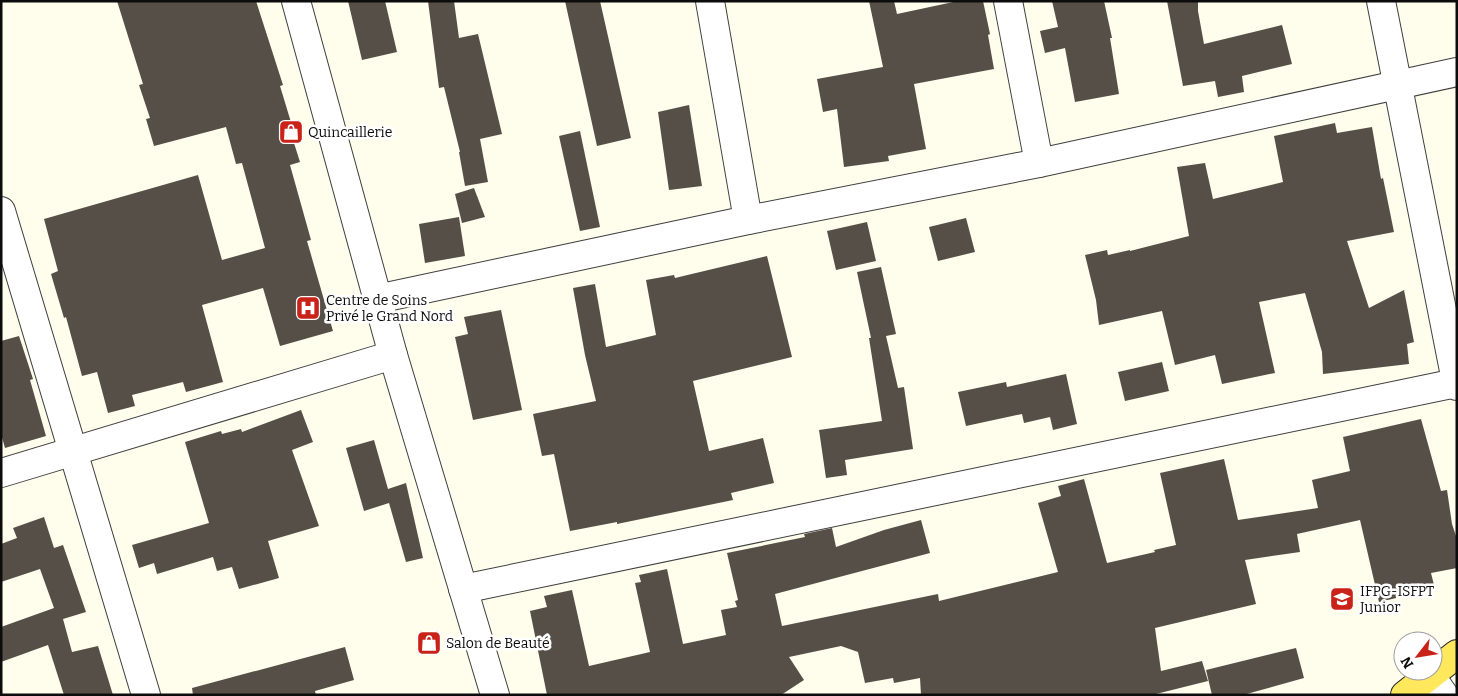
<svg xmlns="http://www.w3.org/2000/svg" width="1458" height="696" font-family="Bitter,serif">
<style>
.building{fill:#564f48}
.lines{fill:none;stroke-linecap:round;stroke-linejoin:round}
.street-casing{stroke:#3f3f3f;stroke-width:30}
.primary-casing{stroke:#1d1d1d;stroke-width:30}
.street{stroke:#fff;stroke-width:28}
.primary{stroke:#ffe85c;stroke-width:28}
.labels{text-anchor:middle;dominant-baseline:central;stroke-width:5;stroke-linejoin:round;paint-order:stroke}
.poi-label{font-size:14px;fill:#0c0c0c;stroke:#fff;text-anchor:start}
</style>
<rect width="100%" height="100%" fill="#fffdec"/>
<g class="building">
<path d="M 117,1 L 256,1 L 283,85 L 280,86 L 297,142 L 294,143 L 300,162 L 290,165 L 311,240 L 307,241 L 333,331 L 280,346 L 263,288 L 202,305 L 223,382 L 186,392 L 183,382 L 132,395 L 135,406 L 108,413 L 97,372 L 82,376 L 66,317 L 64,318 L 51,274 L 58,271 L 44,219 L 198,175 L 222,260 L 265,248 L 242,163 L 236,164 L 226,127 L 154,146 L 146,119 L 150,118 L 139,85 L 143,84 Z"/>
<path d="M 348,1 L 385,1 L 397,52 L 362,60 Z"/>
<path d="M 428,1 L 454,1 L 459,38 L 478,34 L 502,134 L 480,139 L 488,182 L 465,186 L 459,152 L 460,152 L 444,87 L 439,88 Z"/>
<path d="M 565,1 L 600,1 L 631,138 L 597,146 Z"/>
<path d="M 869,1 L 894,1 L 897,14 L 958,1 L 983,1 L 990,34 L 988,35 L 994,69 L 914,84 L 926,149 L 888,156 L 889,161 L 844,167 L 837,109 L 823,112 L 817,79 L 883,67 Z"/>
<path d="M 1052,1 L 1104,1 L 1112,38 L 1110,38 L 1119,94 L 1075,102 L 1065,48 L 1045,53 L 1040,31 L 1058,27 Z"/>
<path d="M 1167,1 L 1198,1 L 1198,11 L 1204,44 L 1282,25 L 1292,64 L 1242,76 L 1244,92 L 1218,97 L 1215,81 L 1183,86 Z"/>
<path d="M 689,105 L 702,186 L 669,190 L 658,112 Z"/>
<path d="M 1335,123 L 1337,133 L 1372,127 L 1381,179 L 1383,178 L 1394,232 L 1347,241 L 1369,308 L 1404,290 L 1414,342 L 1407,344 L 1409,364 L 1323,374 L 1322,352 L 1305,293 L 1259,302 L 1275,373 L 1222,384 L 1215,355 L 1175,365 L 1162,311 L 1099,325 L 1096,300 L 1085,255 L 1107,250 L 1108,255 L 1130,250 L 1130,251 L 1189,236 L 1177,167 L 1205,163 L 1213,199 L 1283,182 L 1274,136 Z"/>
<path d="M 580,131 L 600,227 L 580,231 L 559,136 Z"/>
<path d="M 474,188 L 485,217 L 462,223 L 455,194 Z"/>
<path d="M 459,217 L 465,256 L 425,263 L 419,224 Z"/>
<path d="M 966,218 L 975,252 L 938,261 L 929,227 Z"/>
<path d="M 867,222 L 876,261 L 836,270 L 827,231 Z"/>
<path d="M 767,256 L 792,357 L 693,381 L 709,451 L 763,438 L 774,483 L 731,493 L 733,500 L 617,524 L 617,522 L 570,531 L 554,454 L 542,456 L 533,414 L 596,401 L 585,355 L 573,288 L 595,284 L 606,347 L 656,335 L 646,280 L 674,275 L 675,278 Z"/>
<path d="M 881,267 L 896,334 L 886,336 L 898,388 L 904,387 L 913,449 L 845,460 L 847,475 L 826,478 L 819,430 L 882,421 L 869,338 L 871,338 L 857,272 Z"/>
<path d="M 501,310 L 522,410 L 473,420 L 455,337 L 468,334 L 464,317 Z"/>
<path d="M 19,336 L 33,379 L 30,380 L 46,436 L 5,448 L 1,434 L 1,341 Z"/>
<path d="M 1162,362 L 1169,391 L 1125,401 L 1118,372 Z"/>
<path d="M 1066,374 L 1077,424 L 1053,430 L 1050,417 L 1024,423 L 1022,414 L 966,426 L 958,392 L 1006,382 L 1007,387 Z"/>
<path d="M 301,410 L 313,442 L 292,450 L 319,526 L 268,541 L 279,578 L 239,589 L 232,567 L 217,571 L 213,557 L 157,574 L 154,563 L 139,568 L 132,545 L 209,523 L 185,442 L 221,431 L 222,434 L 241,429 L 242,432 Z"/>
<path d="M 1421,419 L 1441,491 L 1447,490 L 1452,524 L 1457,539 L 1457,568 L 1431,573 L 1435,589 L 1379,602 L 1360,520 L 1297,534 L 1300,552 L 1245,560 L 1256,604 L 1155,628 L 1161,671 L 1202,661 L 1208,681 L 1152,695 L 921,695 L 920,678 L 894,683 L 893,678 L 865,683 L 858,652 L 841,646 L 789,657 L 804,680 L 781,695 L 547,695 L 530,611 L 547,607 L 544,596 L 572,590 L 589,666 L 650,652 L 635,583 L 641,582 L 639,575 L 667,569 L 683,644 L 726,635 L 721,610 L 737,607 L 735,601 L 738,600 L 727,553 L 805,537 L 804,534 L 832,528 L 836,547 L 884,530 L 921,520 L 930,553 L 775,594 L 782,626 L 938,594 L 939,601 L 1058,572 L 1038,503 L 1061,496 L 1058,486 L 1084,479 L 1107,563 L 1155,552 L 1154,550 L 1176,545 L 1160,473 L 1224,459 L 1238,520 L 1318,508 L 1312,480 L 1350,471 L 1343,437 Z"/>
<path d="M 374,440 L 388,489 L 406,483 L 423,558 L 406,562 L 389,503 L 364,511 L 346,448 Z"/>
<path d="M 44,517 L 54,548 L 63,545 L 86,612 L 63,619 L 72,652 L 98,646 L 113,695 L 64,695 L 48,645 L 1,662 L 1,627 L 54,608 L 40,569 L 1,582 L 1,544 L 17,538 L 13,528 Z"/>
<path d="M 345,647 L 354,680 L 315,691 L 316,695 L 193,695 L 192,688 Z"/>
<path d="M 1296,648 L 1304,678 L 1243,695 L 1212,695 L 1206,670 Z"/>
</g>
<g class="lines">
<defs>
<g id="street">
<path d="M 296,1 L 393,355 L 495,695"/>
<path d="M 710,1 L 748,220"/>
<path d="M 1008,1 L 1039,163"/>
<path d="M 1381,1 L 1457,386"/>
<path d="M 1,211 L 146,695"/>
<path d="M 377,299 L 748,220 L 1039,163 L 1457,72"/>
<path d="M 1,473 L 393,355"/>
<path d="M 463,589 L 1456,383"/>
<path d="M 1430,675 L 1444,695"/>
</g>
<path id="primary" d="M 1405,695 L 1457,654"/>
</defs>
<use href="#street" class="street-casing"/>
<use href="#primary" class="primary-casing"/>
<use href="#street" class="street"/>
<use href="#primary" class="primary"/>
</g>
<defs>
<symbol id="shop-square" viewBox="-11 -11 22 22"><rect x="-9" y="-9" width="18" height="18" rx="4" fill="#c92218" stroke="#fff"/><path d="M-5-2.5h2.3a2.7 3.5 0 0 1 5.4 0H5L5.5 6h-11ZM-1.5-2.5h3a1.5 2.3 0 0 0-3 0Z" fill="#fff"/></symbol>
<symbol id="hospital-square" viewBox="-11 -11 22 22"><rect x="-9" y="-9" width="18" height="18" rx="4" fill="#c92218" stroke="#fff"/><path d="M-5-5h3v3.5h4V-5h3V5h-3V1.5h-4V5h-3Z" fill="#fff"/></symbol>
<symbol id="school-square" viewBox="-11 -11 22 22"><rect x="-9" y="-9" width="18" height="18" rx="4" fill="#c92218" stroke="#fff"/><path d="M0-5L7-2L0 1L-7-2ZM-4 1L0 2.5L4 1V4Q0 6-4 4Z" fill="#fff"/></symbol>
</defs>
<g fill-rule="evenodd">
<use href="#shop-square" x="277" y="118" width="28" height="28"/>
<use href="#hospital-square" x="294" y="294" width="28" height="28"/>
<use href="#school-square" x="1328" y="585" width="28" height="28"/>
<use href="#shop-square" x="415" y="629" width="28" height="28"/>
</g>
<g class="labels">
<g class="poi-label">
<text x="308" y="132">Quincaillerie</text>
<text x="326" y="300">Centre de Soins<tspan x="326" dy="16">Privé le Grand Nord</tspan></text>
<text x="1360" y="591">IFPG-ISFPT<tspan x="1360" dy="16">Junior</tspan></text>
<text x="446" y="643">Salon de Beauté</text>
</g>
</g>
<rect width="1458" height="696" fill="none" stroke="#0c0c0c" stroke-width="5"/>
<g transform="translate(1418 656) rotate(239)"><circle r="24" fill="#ffffff" stroke="#9e9e9e"/>
<path d="M0-4L9 19L0 12L-9 19Z" fill="#c92218"/>
<text y="-8" font-size="14" font-weight="bold" text-anchor="middle" fill="#0c0c0c">N</text>
</g>
</svg>
